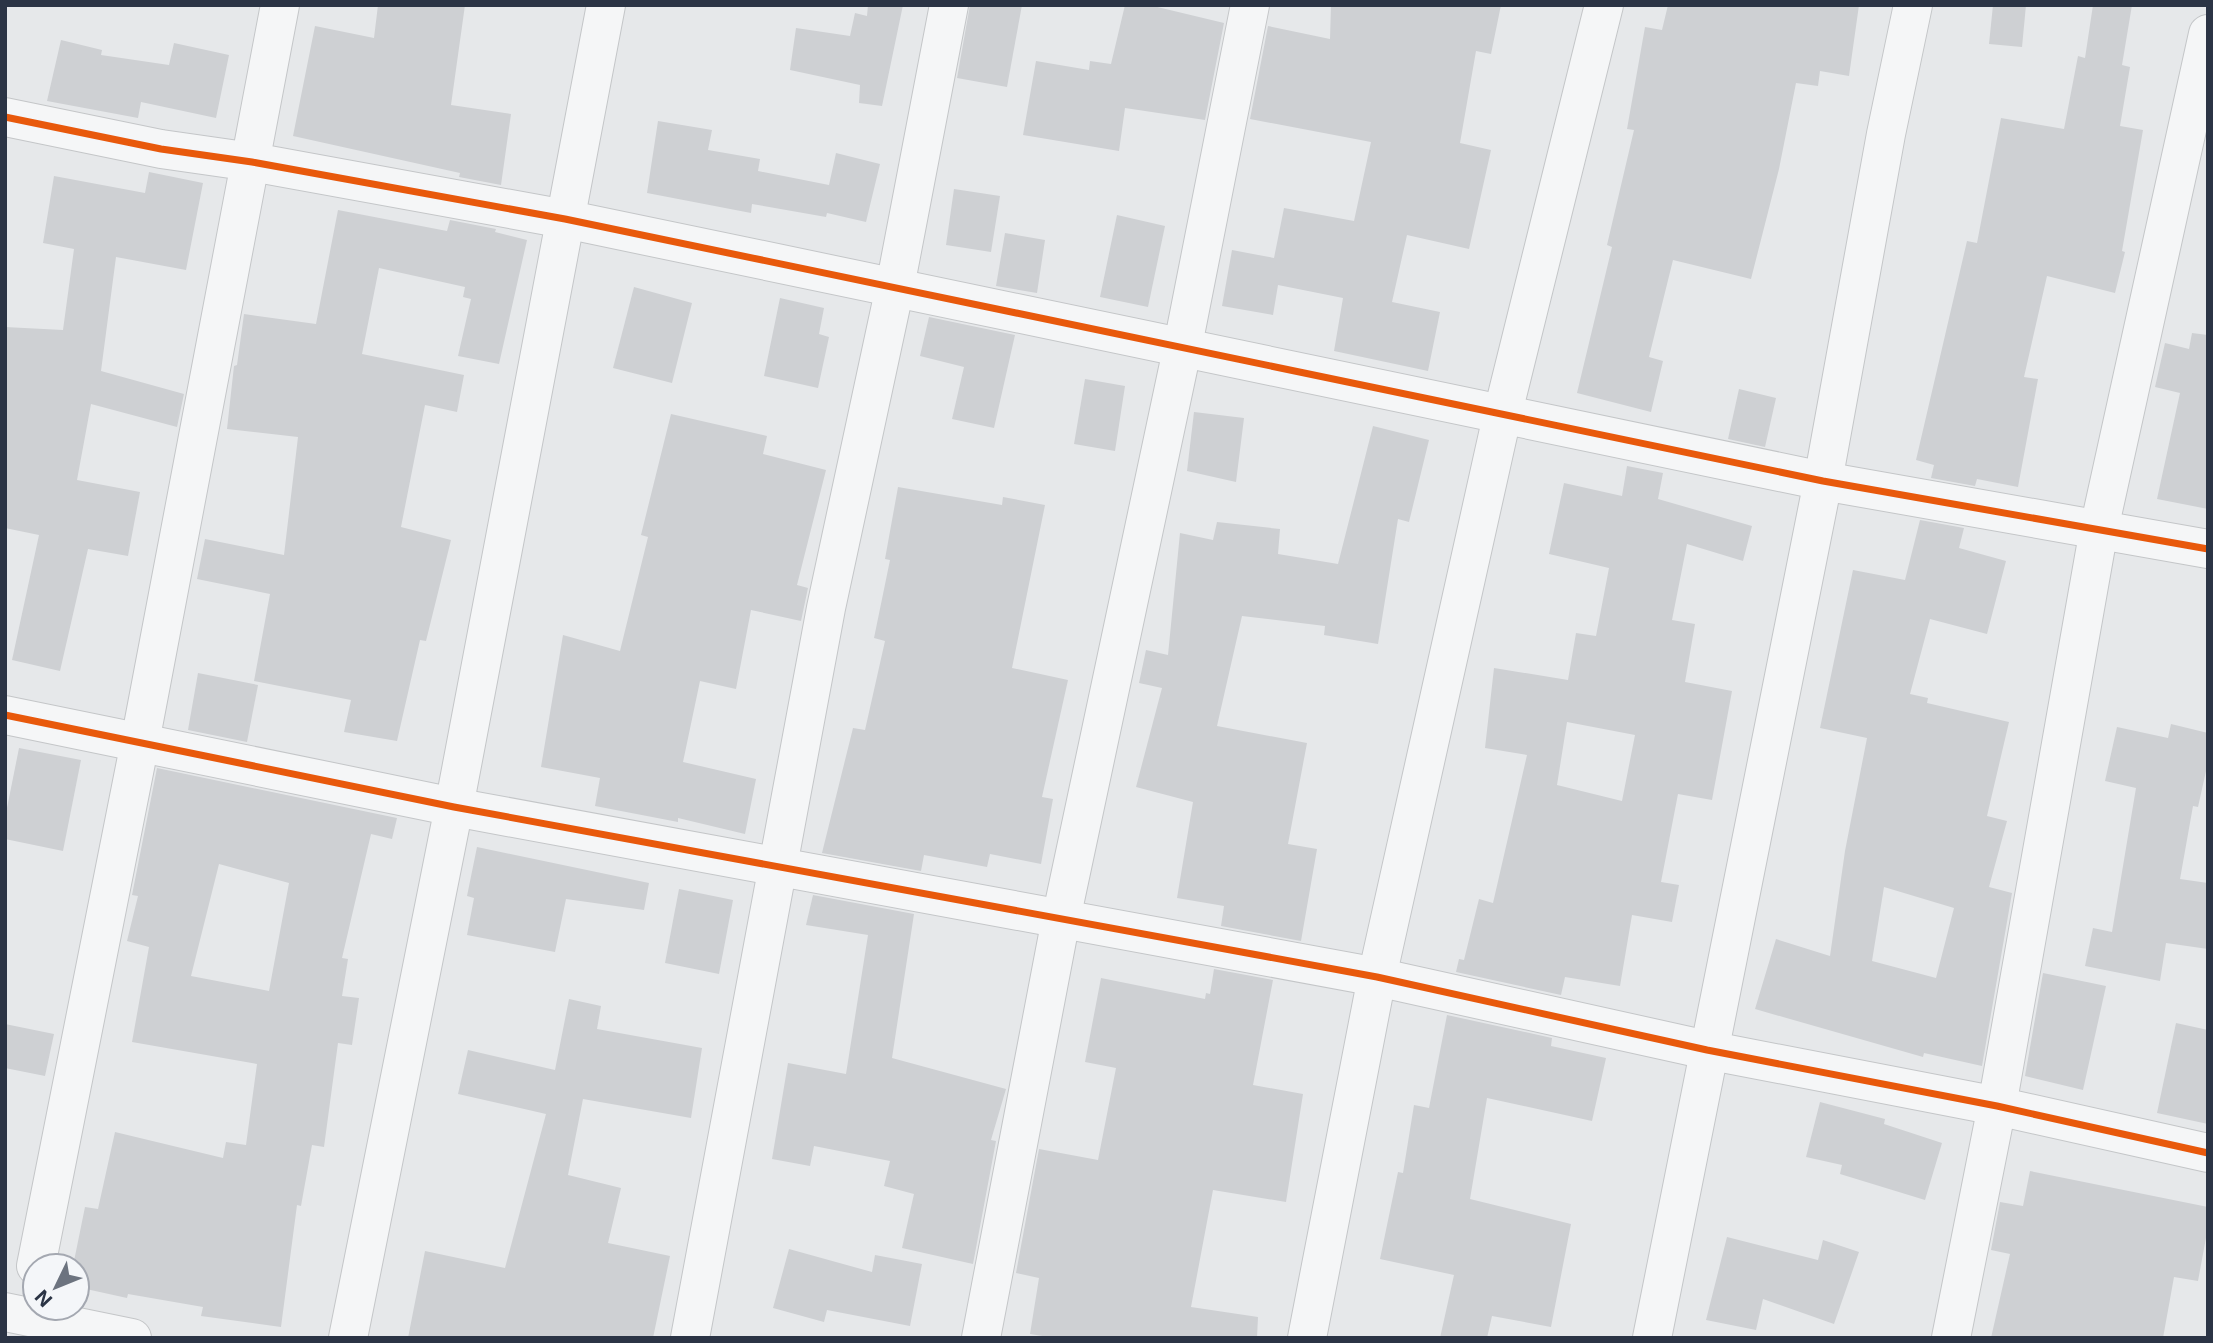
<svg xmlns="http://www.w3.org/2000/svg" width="2213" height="1343" font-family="Inter,sans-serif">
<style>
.building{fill:#ced0d3;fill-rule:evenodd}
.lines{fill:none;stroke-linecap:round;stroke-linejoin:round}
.street-casing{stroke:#c4c6c8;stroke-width:40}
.street{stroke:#f5f6f7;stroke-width:38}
.cycleway-casing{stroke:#f4f6f9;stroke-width:11}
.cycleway{stroke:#e8590c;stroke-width:7}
</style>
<rect width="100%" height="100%" fill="#e6e8ea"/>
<g class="building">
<path d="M 378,5 L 465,5 L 451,105 L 511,114 L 501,185 L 459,177 L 460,173 L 293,136 L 315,26 L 374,38 Z"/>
<path d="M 868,5 L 903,5 L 882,106 L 859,103 L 860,85 L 790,70 L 796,28 L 850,36 L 855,13 L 867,16 Z"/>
<path d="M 970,5 L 1022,5 L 1007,87 L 957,78 Z"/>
<path d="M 1125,5 L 1149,5 L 1224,23 L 1205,120 L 1125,108 L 1119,151 L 1023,135 L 1036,61 L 1089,70 L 1090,61 L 1111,64 Z"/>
<path d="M 1331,5 L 1501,5 L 1491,54 L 1476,51 L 1460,143 L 1491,150 L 1469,249 L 1407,235 L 1392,302 L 1440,312 L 1428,371 L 1334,351 L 1343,298 L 1278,285 L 1273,315 L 1222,306 L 1232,250 L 1274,258 L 1284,208 L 1354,221 L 1371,142 L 1250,119 L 1268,26 L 1330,39 Z"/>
<path d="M 1668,5 L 1859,5 L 1849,76 L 1820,71 L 1818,86 L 1796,83 L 1779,169 L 1751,279 L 1673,260 L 1649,357 L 1663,361 L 1651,412 L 1577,393 L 1612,247 L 1607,245 L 1634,130 L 1627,129 L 1645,27 L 1662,30 Z"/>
<path d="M 1993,5 L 2026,5 L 2022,47 L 1989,44 Z"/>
<path d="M 2093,5 L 2132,5 L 2122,65 L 2130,67 L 2120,126 L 2143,130 L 2122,251 L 2125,252 L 2115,293 L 2047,276 L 2024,377 L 2038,379 L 2018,487 L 1977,479 L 1975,486 L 1931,478 L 1934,465 L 1916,460 L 1967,241 L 1977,243 L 2001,118 L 2064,129 L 2078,56 L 2085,58 Z"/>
<path d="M 61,40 L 102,50 L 101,55 L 169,65 L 174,43 L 229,55 L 216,118 L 141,102 L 138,118 L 47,101 Z"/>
<path d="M 658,121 L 712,130 L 708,150 L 760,159 L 758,171 L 829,185 L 836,153 L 880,164 L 866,222 L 827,213 L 826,217 L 752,204 L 751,213 L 647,193 Z"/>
<path d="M 149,172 L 203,183 L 186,270 L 116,257 L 101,371 L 184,394 L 177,427 L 91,404 L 77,480 L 140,492 L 128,556 L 88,549 L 60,671 L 12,660 L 39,535 L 5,528 L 5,327 L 63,330 L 74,249 L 43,243 L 54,176 L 145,193 Z"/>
<path d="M 954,189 L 1000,196 L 991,252 L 946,245 Z"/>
<path d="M 338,210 L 447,231 L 450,220 L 496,229 L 495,232 L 527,240 L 499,364 L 458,356 L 471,299 L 463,297 L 465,287 L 379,268 L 362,354 L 464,375 L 457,412 L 425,405 L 401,527 L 451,540 L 426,641 L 420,640 L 397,741 L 344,732 L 351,700 L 254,681 L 270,594 L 197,579 L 205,539 L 284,555 L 298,437 L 227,429 L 234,366 L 237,365 L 244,314 L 316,324 Z"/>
<path d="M 1117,215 L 1165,226 L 1148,307 L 1100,297 Z"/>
<path d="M 1005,233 L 1045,240 L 1037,293 L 996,286 Z"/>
<path d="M 634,287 L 692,303 L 672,383 L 613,368 Z"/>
<path d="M 780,298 L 824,308 L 819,334 L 829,337 L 818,388 L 764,376 Z"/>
<path d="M 929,317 L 1015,335 L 994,428 L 952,419 L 964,367 L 920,356 Z"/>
<path d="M 2192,333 L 2208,335 L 2208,509 L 2157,499 L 2180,393 L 2155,387 L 2165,343 L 2189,349 Z"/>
<path d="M 1085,379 L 1125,386 L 1115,451 L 1074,444 Z"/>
<path d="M 1739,389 L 1776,398 L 1765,447 L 1728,439 Z"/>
<path d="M 1194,412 L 1244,418 L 1236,482 L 1187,471 Z"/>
<path d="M 671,414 L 767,436 L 763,454 L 826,470 L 797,585 L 808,588 L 801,621 L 751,610 L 736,689 L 700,681 L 683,762 L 756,779 L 745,834 L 678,818 L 678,822 L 595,806 L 600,778 L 541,767 L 563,635 L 620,651 L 648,537 L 641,535 Z"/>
<path d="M 1373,426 L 1429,440 L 1409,522 L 1398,519 L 1378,644 L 1324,635 L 1325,626 L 1242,616 L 1217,726 L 1307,743 L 1288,844 L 1317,849 L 1301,941 L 1221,926 L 1224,906 L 1177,898 L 1193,802 L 1136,787 L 1162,688 L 1139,683 L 1146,650 L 1168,655 L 1180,533 L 1213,540 L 1217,522 L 1280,529 L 1278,554 L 1338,564 Z"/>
<path d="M 1627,466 L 1663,473 L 1658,499 L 1752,526 L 1743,561 L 1687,544 L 1672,620 L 1695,624 L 1685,682 L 1732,691 L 1712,800 L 1678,794 L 1661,882 L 1679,885 L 1672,922 L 1632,915 L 1620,986 L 1565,977 L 1561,995 L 1456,972 L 1459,959 L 1464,960 L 1479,899 L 1493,903 L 1527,755 L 1485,748 L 1494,668 L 1568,680 L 1576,633 L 1596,636 L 1609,568 L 1549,554 L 1564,483 L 1622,496 ZM 1567,722 L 1635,735 L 1622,801 L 1557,785 Z"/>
<path d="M 898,487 L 1002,505 L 1003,497 L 1045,505 L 1012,668 L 1068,680 L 1042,797 L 1053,799 L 1041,864 L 990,854 L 987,867 L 924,855 L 921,871 L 822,853 L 853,728 L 865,730 L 885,641 L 874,638 L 890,560 L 885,559 Z"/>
<path d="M 1920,520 L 1964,528 L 1959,548 L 2006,561 L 1987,634 L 1930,619 L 1910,694 L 1928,698 L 1927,703 L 2009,722 L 1987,816 L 2007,821 L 1989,887 L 2012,893 L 1982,1066 L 1924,1053 L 1923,1057 L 1755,1009 L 1776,939 L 1830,956 L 1845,851 L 1867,738 L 1820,728 L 1853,570 L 1905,580 ZM 1884,887 L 1954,908 L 1936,978 L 1872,961 Z"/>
<path d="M 198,673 L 258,685 L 247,742 L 188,730 Z"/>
<path d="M 2171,724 L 2208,733 L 2208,762 L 2198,807 L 2193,806 L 2180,879 L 2208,883 L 2208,949 L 2166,943 L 2160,981 L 2085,966 L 2093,928 L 2112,932 L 2136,788 L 2105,781 L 2117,727 L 2168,738 Z"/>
<path d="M 19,748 L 81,760 L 63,851 L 5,839 L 5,818 Z"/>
<path d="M 157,768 L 397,818 L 392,839 L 371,834 L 342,958 L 348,959 L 342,996 L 359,998 L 352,1045 L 338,1043 L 324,1147 L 312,1145 L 301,1206 L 297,1205 L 281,1327 L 201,1316 L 203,1307 L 128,1294 L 127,1298 L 77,1287 L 77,1266 L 73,1266 L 85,1207 L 98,1209 L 115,1132 L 223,1158 L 226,1142 L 246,1145 L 257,1064 L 132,1042 L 149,947 L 127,941 L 138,896 L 132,895 ZM 219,864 L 289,883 L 269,991 L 191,976 Z"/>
<path d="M 477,847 L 649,883 L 644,910 L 566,899 L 555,952 L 467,935 L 474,898 L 467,896 Z"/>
<path d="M 679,889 L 733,900 L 719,974 L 665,963 Z"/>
<path d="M 813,895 L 914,914 L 892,1058 L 1006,1089 L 991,1140 L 996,1141 L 973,1264 L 902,1248 L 914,1194 L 884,1186 L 890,1161 L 814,1146 L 810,1166 L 772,1159 L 788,1063 L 846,1074 L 868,935 L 806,925 Z"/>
<path d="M 1214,969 L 1273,980 L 1253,1085 L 1303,1094 L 1286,1202 L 1213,1190 L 1191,1307 L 1258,1317 L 1257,1338 L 1055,1338 L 1030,1334 L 1039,1278 L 1016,1273 L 1039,1149 L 1098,1160 L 1116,1068 L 1085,1062 L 1101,978 L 1205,999 L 1206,993 L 1210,994 Z"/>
<path d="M 2043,973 L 2106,986 L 2083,1090 L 2025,1076 Z"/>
<path d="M 569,999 L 601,1006 L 597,1029 L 702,1048 L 691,1118 L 583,1099 L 568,1175 L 621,1188 L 608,1243 L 670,1256 L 653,1338 L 408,1338 L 425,1251 L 505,1268 L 546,1114 L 458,1094 L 468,1050 L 555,1070 Z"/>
<path d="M 1447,1015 L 1552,1038 L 1551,1046 L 1606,1058 L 1592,1121 L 1487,1098 L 1470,1199 L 1571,1224 L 1551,1327 L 1492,1316 L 1487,1338 L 1440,1338 L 1454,1275 L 1380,1259 L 1398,1172 L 1403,1173 L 1414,1105 L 1429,1108 Z"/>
<path d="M 2176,1023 L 2208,1030 L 2208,1124 L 2157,1113 Z"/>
<path d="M 5,1024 L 54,1034 L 45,1076 L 5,1068 Z"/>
<path d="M 1820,1102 L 1885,1119 L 1884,1124 L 1942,1143 L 1925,1200 L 1840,1174 L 1842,1165 L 1806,1157 Z"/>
<path d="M 2030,1171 L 2208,1207 L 2208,1227 L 2198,1281 L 2174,1277 L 2163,1338 L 1991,1338 L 2010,1254 L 1991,1250 L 2000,1202 L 2023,1206 Z"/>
<path d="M 1727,1237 L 1818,1260 L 1823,1240 L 1859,1252 L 1834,1324 L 1763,1299 L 1756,1330 L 1706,1320 Z"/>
<path d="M 789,1249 L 872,1272 L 875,1255 L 922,1264 L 910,1326 L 827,1310 L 824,1322 L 773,1308 Z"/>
</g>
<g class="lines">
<defs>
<g id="street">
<path d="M 5,117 L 161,149 L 252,162 L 565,219 L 1823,481 L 2208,549"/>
<path d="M 5,715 L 454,807 L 1377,977 L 1707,1050 L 1997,1106 L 2208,1153"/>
<path d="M 36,1266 L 140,742 L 280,5"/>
<path d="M 5,1312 L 132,1338"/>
<path d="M 348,1338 L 454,807 L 606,5"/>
<path d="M 690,1338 L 826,608 L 895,287 L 949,5"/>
<path d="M 981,1338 L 1061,919 L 1182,350 L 1250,5"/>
<path d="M 1307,1338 L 1377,977 L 1503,412 L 1604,5"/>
<path d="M 1652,1338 L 1823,481 L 1886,134 L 1913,5"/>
<path d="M 1951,1338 L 1997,1106 L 2099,529 L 2208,34"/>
</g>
</defs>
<use href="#street" class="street-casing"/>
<use href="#street" class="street"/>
<defs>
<g id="cycleway">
<path d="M 5,117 L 161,149 L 252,162 L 565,219 L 1823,481 L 2208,549"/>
<path d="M 5,715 L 454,807 L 1377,977 L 1707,1050 L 1997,1106 L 2208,1153"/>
</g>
</defs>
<use href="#cycleway" class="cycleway-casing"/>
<use href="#cycleway" class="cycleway"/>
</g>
<rect width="2213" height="1343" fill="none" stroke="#2b3445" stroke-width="14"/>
<g transform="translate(56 1287) rotate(227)"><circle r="33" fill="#f4f6f9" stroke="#a4a8b1" stroke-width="2"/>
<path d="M0-5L12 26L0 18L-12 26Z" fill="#6c737f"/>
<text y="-10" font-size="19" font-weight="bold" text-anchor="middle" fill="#2b3445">N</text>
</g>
</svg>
